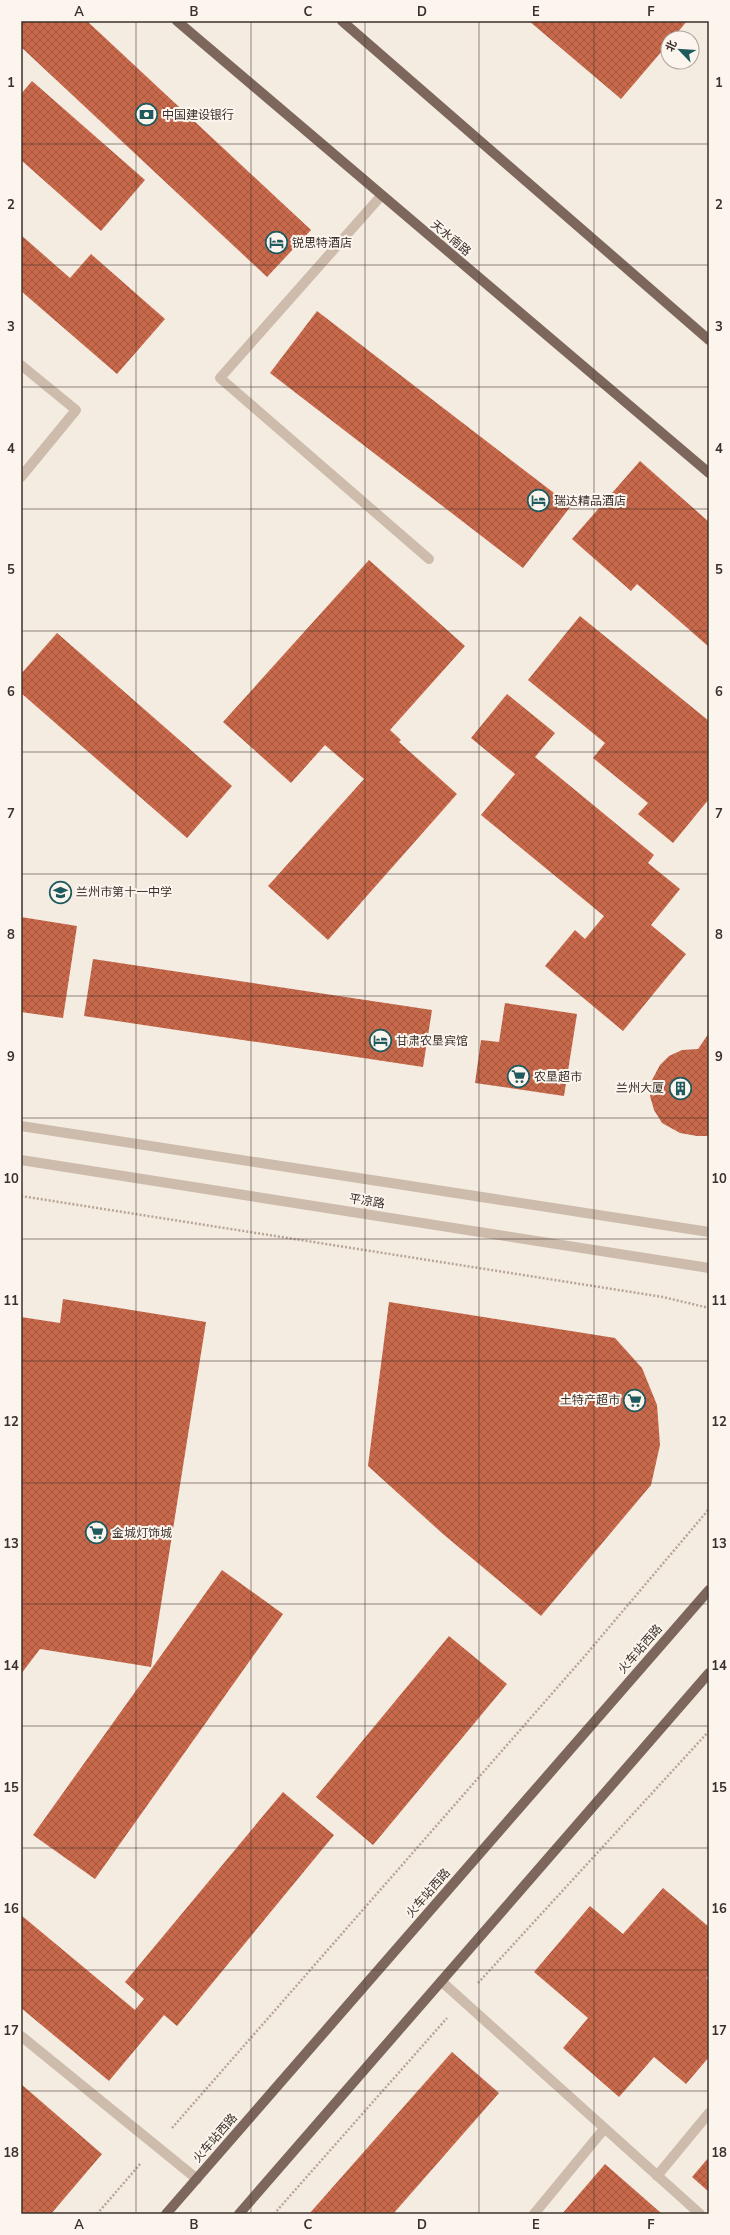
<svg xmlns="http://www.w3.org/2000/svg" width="730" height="2235" font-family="'Nunito Sans','Noto Sans SC',sans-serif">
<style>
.building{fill:url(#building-cross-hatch)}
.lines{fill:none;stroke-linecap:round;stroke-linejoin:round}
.path{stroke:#b9a596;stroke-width:2.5;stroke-dasharray:2 2;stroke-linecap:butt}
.minor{stroke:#cdbbac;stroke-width:10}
.major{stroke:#7d675c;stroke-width:10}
.grid{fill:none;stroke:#3b302b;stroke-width:1;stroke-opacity:0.55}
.labels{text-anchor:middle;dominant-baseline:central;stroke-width:4;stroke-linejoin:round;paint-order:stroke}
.poi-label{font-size:12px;fill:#3b302b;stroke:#fbf5ee;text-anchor:start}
.street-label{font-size:12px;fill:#3b302b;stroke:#fbf5ee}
.neatline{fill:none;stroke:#3b302b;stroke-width:1.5}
.grid-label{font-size:13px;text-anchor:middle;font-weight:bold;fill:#3b302b}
</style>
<defs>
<pattern id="building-cross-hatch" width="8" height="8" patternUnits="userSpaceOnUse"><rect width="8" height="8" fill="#c8694b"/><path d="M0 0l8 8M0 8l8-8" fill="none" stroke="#a4573f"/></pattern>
</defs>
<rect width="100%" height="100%" fill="#f4ebe1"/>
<g class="building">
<path d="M 21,21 L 87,21 L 311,230 L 267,277 L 21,47 Z"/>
<path d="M 529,21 L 687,21 L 673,38 L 668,38 L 668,44 L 621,99 Z"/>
<path d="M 32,81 L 145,180 L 101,231 L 21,160 L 21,94 Z"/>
<path d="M 21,235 L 70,278 L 91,254 L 165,319 L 117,374 L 21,291 Z"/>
<path d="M 317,311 L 571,506 L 523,568 L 270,373 Z"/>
<path d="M 640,461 L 709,522 L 709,647 L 637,584 L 631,591 L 572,539 Z"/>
<path d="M 369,560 L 465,646 L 390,730 L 401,740 L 399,742 L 457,794 L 328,940 L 268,886 L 364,779 L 325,745 L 291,783 L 223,722 Z"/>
<path d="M 580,616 L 709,721 L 709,799 L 673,843 L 638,814 L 648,803 L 593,758 L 605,743 L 528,680 Z"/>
<path d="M 57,633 L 232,786 L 187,838 L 21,693 L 21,674 Z"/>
<path d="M 507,694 L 555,733 L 535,757 L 654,855 L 648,863 L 680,889 L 651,925 L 686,954 L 623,1031 L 545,966 L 575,930 L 585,939 L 604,916 L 481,815 L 515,774 L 471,738 Z"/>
<path d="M 21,917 L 77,926 L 63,1018 L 21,1012 Z"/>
<path d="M 93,959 L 432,1010 L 423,1067 L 84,1016 Z"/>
<path d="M 505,1003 L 577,1014 L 564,1096 L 475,1083 L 481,1040 L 499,1042 Z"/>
<path d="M 709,1033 L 709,1136 L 697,1136 L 680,1133 L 662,1123 L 654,1110 L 650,1096 L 652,1080 L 660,1065 L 669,1056 L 682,1050 L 698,1049 Z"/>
<path d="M 63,1299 L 206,1322 L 151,1667 L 40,1649 L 21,1674 L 21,1317 L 60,1323 Z"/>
<path d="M 389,1302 L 615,1338 L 642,1368 L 657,1405 L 660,1445 L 651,1485 L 541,1616 L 443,1534 L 368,1466 Z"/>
<path d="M 222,1570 L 283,1614 L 95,1879 L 33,1835 Z"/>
<path d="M 449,1636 L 507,1684 L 373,1845 L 316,1797 Z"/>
<path d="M 283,1792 L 334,1835 L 177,2026 L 164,2015 L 109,2081 L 21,2008 L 21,1915 L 135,2010 L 144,1999 L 125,1982 Z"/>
<path d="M 663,1888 L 709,1927 L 709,1975 L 706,1978 L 709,1980 L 709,2057 L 686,2084 L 654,2057 L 619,2097 L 563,2048 L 588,2018 L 534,1972 L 590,1906 L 623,1934 Z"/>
<path d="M 452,2052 L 499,2093 L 393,2214 L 309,2214 Z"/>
<path d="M 21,2084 L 102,2154 L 51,2214 L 21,2214 Z"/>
<path d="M 709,2157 L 709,2192 L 692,2177 Z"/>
<path d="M 605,2164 L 661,2213 L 660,2214 L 562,2214 Z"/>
</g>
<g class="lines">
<g class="path">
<path d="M 21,1196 L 663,1297 L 709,1308"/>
<path d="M 478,1983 L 709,1731"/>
<path d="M 172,2128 L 584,1657 L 709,1509"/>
<path d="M 97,2214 L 141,2163"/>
<path d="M 274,2214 L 447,2018"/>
</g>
<g class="minor">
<path d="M 381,196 L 220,378 L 429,559"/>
<path d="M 21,365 L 76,410 L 21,477"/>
<path d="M 21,1126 L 709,1232"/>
<path d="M 21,1160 L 709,1268"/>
<path d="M 441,1981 L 700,2214"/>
<path d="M 21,2036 L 197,2179"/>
<path d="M 657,2176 L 709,2113"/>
<path d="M 534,2214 L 604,2129"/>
</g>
<g class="major">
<path d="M 177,21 L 709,473"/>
<path d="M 342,21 L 709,340"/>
<path d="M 166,2214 L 709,1590"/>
<path d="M 239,2214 L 709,1673"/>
</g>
</g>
<path class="grid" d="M 136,21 L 136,2214M 251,21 L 251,2214M 365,21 L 365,2214M 479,21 L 479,2214M 594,21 L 594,2214M 21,144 L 709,144M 21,265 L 709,265M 21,387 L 709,387M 21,509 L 709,509M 21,631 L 709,631M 21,752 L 709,752M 21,874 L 709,874M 21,996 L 709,996M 21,1118 L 709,1118M 21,1239 L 709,1239M 21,1361 L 709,1361M 21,1483 L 709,1483M 21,1604 L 709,1604M 21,1726 L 709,1726M 21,1848 L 709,1848M 21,1970 L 709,1970M 21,2091 L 709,2091"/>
<defs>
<symbol id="bank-ring" viewBox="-11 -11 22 22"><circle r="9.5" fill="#fbf5ee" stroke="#1f5a5e" stroke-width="1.5"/><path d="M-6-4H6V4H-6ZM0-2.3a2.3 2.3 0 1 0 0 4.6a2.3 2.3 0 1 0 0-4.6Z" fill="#1f5a5e"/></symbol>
<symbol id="hotel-ring" viewBox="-11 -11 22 22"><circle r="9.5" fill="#fbf5ee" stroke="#1f5a5e" stroke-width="1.5"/><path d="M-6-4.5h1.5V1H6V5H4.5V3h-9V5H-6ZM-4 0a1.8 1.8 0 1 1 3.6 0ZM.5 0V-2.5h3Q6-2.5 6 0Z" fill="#1f5a5e"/></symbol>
<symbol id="school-ring" viewBox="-11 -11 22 22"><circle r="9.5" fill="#fbf5ee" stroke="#1f5a5e" stroke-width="1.5"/><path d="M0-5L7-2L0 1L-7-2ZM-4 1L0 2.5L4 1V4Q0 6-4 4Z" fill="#1f5a5e"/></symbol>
<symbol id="supermarket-ring" viewBox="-11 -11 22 22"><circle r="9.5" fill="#fbf5ee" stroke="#1f5a5e" stroke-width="1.5"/><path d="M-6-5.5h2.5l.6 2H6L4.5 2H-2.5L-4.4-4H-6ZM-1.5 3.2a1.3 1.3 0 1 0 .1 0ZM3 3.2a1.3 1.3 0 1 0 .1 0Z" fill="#1f5a5e"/></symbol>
<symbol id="building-ring" viewBox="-11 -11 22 22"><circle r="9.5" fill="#fbf5ee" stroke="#1f5a5e" stroke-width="1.5"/><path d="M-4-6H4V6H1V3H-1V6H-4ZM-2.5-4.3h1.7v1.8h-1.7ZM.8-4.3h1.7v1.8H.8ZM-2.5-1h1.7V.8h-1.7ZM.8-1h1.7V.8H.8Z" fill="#1f5a5e"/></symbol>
</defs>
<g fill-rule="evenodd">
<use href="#bank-ring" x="134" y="102" width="25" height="25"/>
<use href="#hotel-ring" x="264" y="230" width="25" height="25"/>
<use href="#hotel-ring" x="526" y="488" width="25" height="25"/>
<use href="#school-ring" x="48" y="880" width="25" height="25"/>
<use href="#hotel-ring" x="368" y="1028" width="25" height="25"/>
<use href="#supermarket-ring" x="506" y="1064" width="25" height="25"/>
<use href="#building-ring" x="668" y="1076" width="25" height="25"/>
<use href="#supermarket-ring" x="622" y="1388" width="25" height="25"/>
<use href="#supermarket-ring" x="84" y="1520" width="25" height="25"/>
</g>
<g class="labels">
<g class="poi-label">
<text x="162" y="115">中国建设银行</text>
<text x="292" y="243">锐思特酒店</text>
<text x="554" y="501">瑞达精品酒店</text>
<text x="76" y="892">兰州市第十一中学</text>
<text x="396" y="1041">甘肃农垦宾馆</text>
<text x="534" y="1077">农垦超市</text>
<text x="664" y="1088" text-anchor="end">兰州大厦</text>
<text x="620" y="1400" text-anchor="end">土特产超市</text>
<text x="112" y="1533">金城灯饰城</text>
</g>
<g class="street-label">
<text transform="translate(451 238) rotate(40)">天水南路</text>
<text transform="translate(367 1201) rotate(9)">平凉路</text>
<text transform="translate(640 1649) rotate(-49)">火车站西路</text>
<text transform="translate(428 1893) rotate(-49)">火车站西路</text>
<text transform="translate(215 2138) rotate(-49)">火车站西路</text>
</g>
</g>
<rect width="730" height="2235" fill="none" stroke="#fbf5ee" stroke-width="44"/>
<g transform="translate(680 50) rotate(295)"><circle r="19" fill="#fbf5ee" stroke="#aea6a0"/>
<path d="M0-3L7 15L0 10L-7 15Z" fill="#1f5a5e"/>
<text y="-6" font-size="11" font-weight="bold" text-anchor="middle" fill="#3b302b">北</text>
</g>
<rect x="22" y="22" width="686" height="2191" class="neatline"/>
<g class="grid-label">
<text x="79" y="16">A</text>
<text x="194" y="16">B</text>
<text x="308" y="16">C</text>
<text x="422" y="16">D</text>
<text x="536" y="16">E</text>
<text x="651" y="16">F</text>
<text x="11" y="87">1</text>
<text x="719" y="87">1</text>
<text x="11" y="209">2</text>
<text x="719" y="209">2</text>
<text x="11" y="331">3</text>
<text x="719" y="331">3</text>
<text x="11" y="453">4</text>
<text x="719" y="453">4</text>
<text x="11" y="574">5</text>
<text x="719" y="574">5</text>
<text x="11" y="696">6</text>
<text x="719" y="696">6</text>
<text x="11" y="818">7</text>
<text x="719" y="818">7</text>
<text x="11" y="939">8</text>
<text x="719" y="939">8</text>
<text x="11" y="1061">9</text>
<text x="719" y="1061">9</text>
<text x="11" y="1183">10</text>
<text x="719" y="1183">10</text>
<text x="11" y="1305">11</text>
<text x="719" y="1305">11</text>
<text x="11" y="1426">12</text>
<text x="719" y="1426">12</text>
<text x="11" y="1548">13</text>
<text x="719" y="1548">13</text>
<text x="11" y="1670">14</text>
<text x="719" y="1670">14</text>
<text x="11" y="1792">15</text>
<text x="719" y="1792">15</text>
<text x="11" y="1913">16</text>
<text x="719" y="1913">16</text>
<text x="11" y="2035">17</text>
<text x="719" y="2035">17</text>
<text x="11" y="2157">18</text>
<text x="719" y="2157">18</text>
<text x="79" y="2229">A</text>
<text x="194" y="2229">B</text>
<text x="308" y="2229">C</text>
<text x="422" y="2229">D</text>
<text x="536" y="2229">E</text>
<text x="651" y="2229">F</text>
</g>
</svg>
